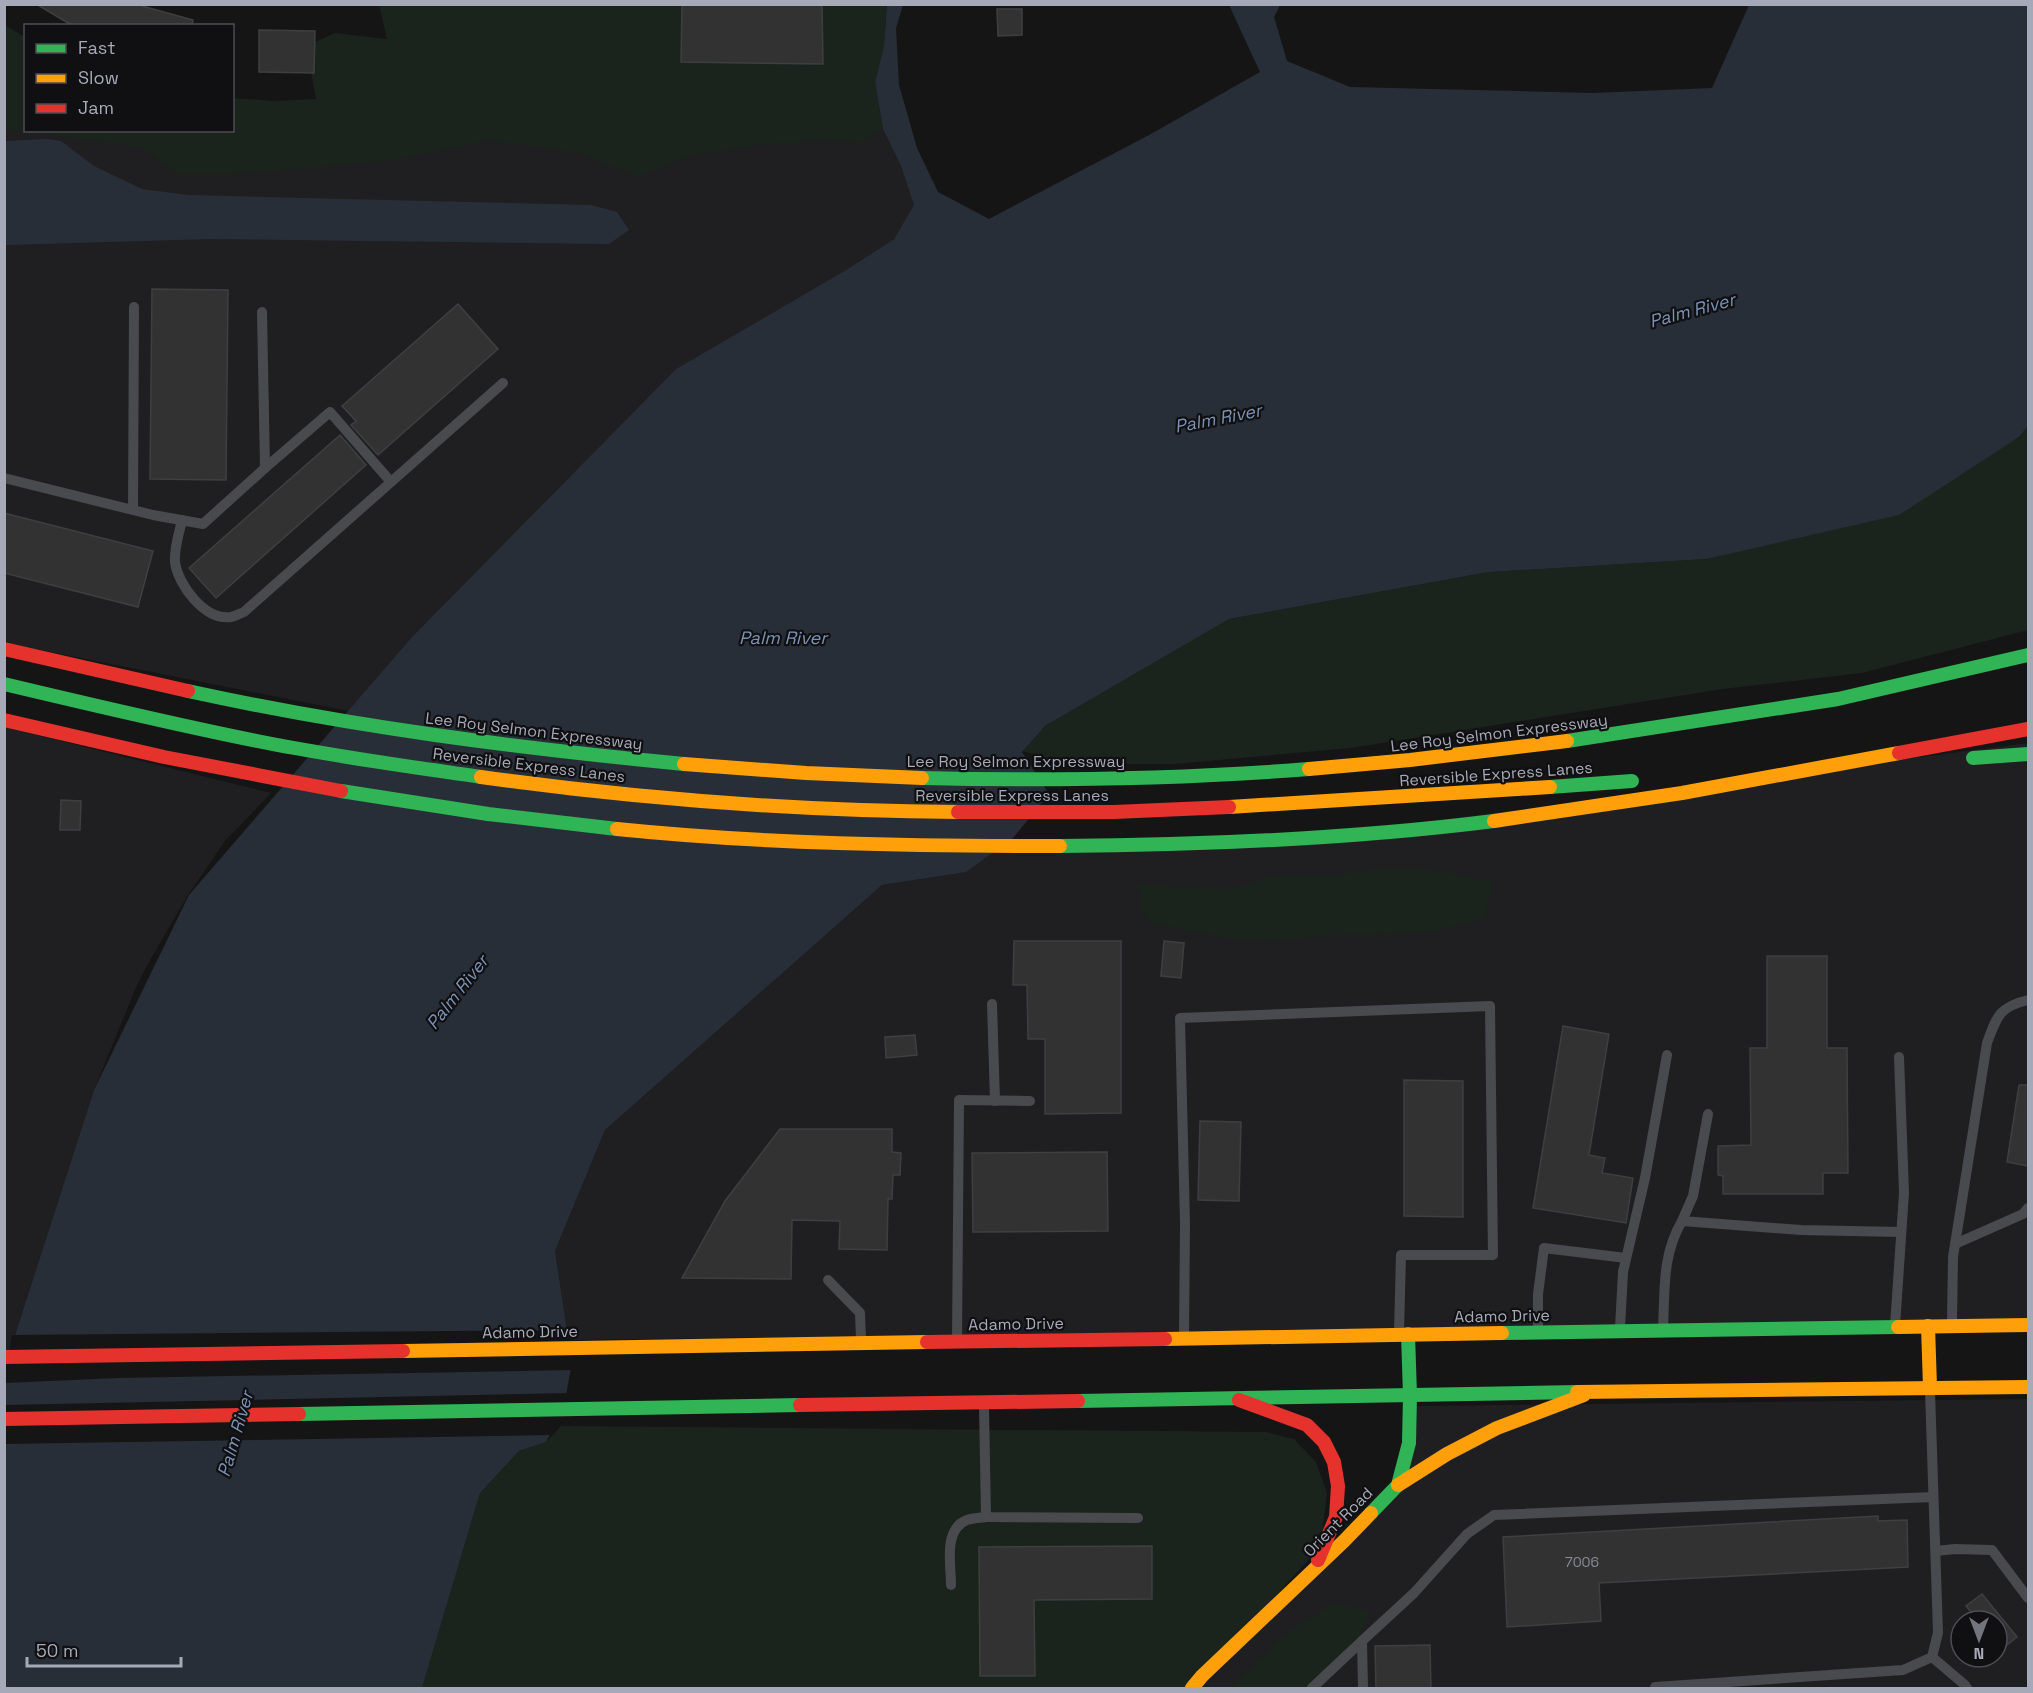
<svg xmlns="http://www.w3.org/2000/svg" width="2033" height="1693" font-family="'Space Grotesk',sans-serif">
<style>
.built{fill:#1f1f21;fill-rule:evenodd}
.green{fill:#1b231d}
.water{fill:#282e38}
.pier{fill:#151515}
.building{fill:#323233;stroke:#3e3f41;stroke-width:1.5}
.lines{fill:none;stroke-linecap:round;stroke-linejoin:round}
.lane{stroke:#494a4e;stroke-width:10}
.fast{stroke:#30b455;stroke-width:14}
.slow{stroke:#ff9f0a;stroke-width:14}
.jam{stroke:#e5322d;stroke-width:14}
.labels{text-anchor:middle;dominant-baseline:central;stroke-width:4.5;stroke-linejoin:round;paint-order:stroke}
.number-label{font-size:14px;fill:#898b96}
.street-label{font-size:16px;fill:#a6a9b7;stroke:#100f11}
.water-label{font-size:18px;font-style:italic;fill:#7b92b4;stroke:#100f11}
</style>
<rect width="100%" height="100%" fill="#151515"/>
<g class="built">
<path d="M 640,75 L 883,129 L 901,166 L 915,205 L 894,239 L 846,270 L 676,369 L 411,638 L 348,711 L 5,643 L 4,88 L 26,130 L 232,130 Z"/>
<path d="M 4,727 L 271,793 L 225,841 L 188,895 L 150,960 L 137,985 L 94,1090 L 16,1332 L 12,1353 L 4,1353 Z"/>
<path d="M 2028,743 L 2028,1322 L 569,1340 L 555,1251 L 605,1130 L 882,885 L 965,872 L 995,851 L 1234,847 Z"/>
<path d="M 2028,1399 L 2028,1688 L 1198,1688 L 1406,1477 L 1416,1406 ZM 1961,1621 L 1997,1621 L 1997,1657 L 1961,1657 Z"/>
</g>
<g class="green">
<path d="M 379,5 L 887,5 L 884,46 L 875,82 L 883,129 L 861,143 L 827,140 L 759,145 L 689,156 L 638,177 L 578,153 L 489,140 L 403,159 L 332,166 L 232,174 L 177,174 L 143,148 L 5,129 L 4,25 L 25,37 L 26,130 L 232,130 L 233,98 L 274,101 L 316,99 L 306,46 L 335,33 L 387,39 Z"/>
<path d="M 2028,426 L 2028,630 L 1862,673 L 1723,689 L 1351,748 L 1175,764 L 1070,764 L 1022,751 L 1045,726 L 1229,619 L 1489,572 L 1706,559 L 2019,438 Z"/>
<path d="M 1365,870 L 1433,870 L 1493,881 L 1485,918 L 1425,933 L 1323,936 L 1278,941 L 1226,938 L 1150,923 L 1142,910 L 1137,884 L 1231,889 L 1273,876 L 1336,876 Z"/>
<path d="M 561,1426 L 1266,1432 L 1294,1439 L 1316,1462 L 1327,1493 L 1321,1546 L 1193,1688 L 422,1688 L 480,1493 L 519,1451 L 546,1442 Z"/>
<path d="M 1335,1602 L 1372,1612 L 1351,1651 L 1309,1688 L 1230,1688 L 1290,1630 Z"/>
</g>
<g class="water">
<path d="M 887,5 L 903,5 L 896,28 L 899,85 L 917,148 L 938,192 L 989,219 L 1151,134 L 1260,72 L 1229,5 L 1280,5 L 1274,17 L 1287,61 L 1350,87 L 1593,93 L 1712,88 L 1749,5 L 2028,5 L 2028,426 L 2019,437 L 1899,515 L 1706,559 L 1489,572 L 1229,619 L 1045,726 L 1022,752 L 1049,794 L 1013,838 L 966,872 L 882,885 L 605,1130 L 555,1251 L 572,1362 L 563,1412 L 546,1442 L 519,1451 L 480,1493 L 422,1688 L 5,1688 L 4,1394 L 16,1332 L 94,1090 L 189,895 L 411,638 L 676,369 L 846,270 L 894,239 L 914,205 L 901,166 L 883,129 L 875,82 L 884,46 Z"/>
<path d="M 48,139 L 61,141 L 94,166 L 142,189 L 188,195 L 591,205 L 617,212 L 629,230 L 609,244 L 211,239 L 5,245 L 5,141 Z"/>
</g>
<g class="pier">
<path d="M 571,1330 L 575,1362 L 574,1370 L 119,1378 L 4,1383 L 12,1335 Z"/>
<path d="M 570,1393 L 565,1413 L 554,1435 L 4,1444 L 5,1405 Z"/>
</g>
<g class="building">
<path d="M 36,4 L 135,4 L 193,20 L 192,26 L 73,26 Z"/>
<path d="M 682,4 L 822,4 L 823,64 L 681,62 Z"/>
<path d="M 997,9 L 1022,9 L 1022,35 L 998,36 Z"/>
<path d="M 259,30 L 315,31 L 314,73 L 259,72 Z"/>
<path d="M 152,289 L 228,290 L 226,480 L 150,479 Z"/>
<path d="M 458,304 L 498,349 L 378,455 L 351,425 L 356,421 L 342,406 Z"/>
<path d="M 340,435 L 366,465 L 216,598 L 189,568 Z"/>
<path d="M 4,513 L 153,551 L 138,607 L 4,573 Z"/>
<path d="M 61,800 L 81,801 L 80,830 L 60,830 Z"/>
<path d="M 1014,941 L 1121,941 L 1121,1113 L 1045,1114 L 1045,1039 L 1028,1039 L 1027,985 L 1013,985 Z"/>
<path d="M 1164,941 L 1184,943 L 1181,978 L 1161,976 Z"/>
<path d="M 1767,956 L 1827,956 L 1827,1048 L 1847,1048 L 1848,1173 L 1823,1173 L 1823,1194 L 1723,1194 L 1723,1176 L 1718,1175 L 1718,1146 L 1751,1145 L 1750,1048 L 1767,1048 Z"/>
<path d="M 1563,1026 L 1609,1034 L 1589,1155 L 1605,1158 L 1602,1173 L 1633,1178 L 1626,1223 L 1533,1208 Z"/>
<path d="M 915,1035 L 917,1055 L 886,1058 L 885,1037 Z"/>
<path d="M 1404,1080 L 1463,1081 L 1463,1217 L 1404,1216 Z"/>
<path d="M 2019,1085 L 2028,1085 L 2028,1166 L 2007,1162 Z"/>
<path d="M 1200,1121 L 1241,1122 L 1239,1201 L 1198,1200 Z"/>
<path d="M 780,1129 L 892,1129 L 892,1152 L 901,1153 L 900,1175 L 893,1175 L 892,1199 L 888,1199 L 887,1250 L 839,1249 L 840,1221 L 792,1220 L 791,1279 L 682,1278 L 725,1201 Z"/>
<path d="M 1107,1152 L 1108,1231 L 973,1232 L 972,1153 Z"/>
<path d="M 1878,1516 L 1878,1521 L 1907,1520 L 1908,1567 L 1599,1583 L 1601,1621 L 1507,1627 L 1503,1537 Z"/>
<path d="M 1152,1546 L 1152,1599 L 1034,1600 L 1035,1676 L 980,1676 L 979,1547 Z"/>
<path d="M 1982,1594 L 2017,1637 L 1997,1653 L 1997,1621 L 1978,1621 L 1966,1606 Z"/>
<path d="M 1430,1645 L 1431,1689 L 1376,1689 L 1375,1646 Z"/>
</g>
<g class="lines">
<g class="lane">
<path d="M 265,468 L 330,412 L 391,482"/>
<path d="M 4,478 L 153,515 L 203,524 L 265,468 L 262,312"/>
<path d="M 133,510 L 134,307"/>
<path d="M 182,520 C 179,534 174,548 175,562 C 178,585 205,621 231,617 C 236,616 240,613 244,612 L 503,383"/>
<path d="M 992,1004 L 995,1101"/>
<path d="M 1708,1114 L 1693,1196 L 1682,1221 L 1801,1230 L 1901,1232"/>
<path d="M 1955,1244 L 2023,1214 L 2028,1208"/>
<path d="M 828,1280 L 860,1313 L 861,1340"/>
<path d="M 1952,1322 L 1953,1257 L 1987,1043 C 1997,1016 1999,1007 2028,1000"/>
<path d="M 1895,1326 L 1904,1193 L 1899,1057"/>
<path d="M 1620,1328 L 1623,1272 L 1645,1178 L 1667,1055"/>
<path d="M 1663,1328 C 1665,1289 1662,1255 1682,1221"/>
<path d="M 1538,1330 L 1538,1294 L 1544,1248 L 1626,1258"/>
<path d="M 1184,1335 L 1185,1224 L 1180,1018 L 1490,1006 L 1493,1255 L 1401,1255 L 1399,1332"/>
<path d="M 957,1341 L 959,1100 L 1030,1101"/>
<path d="M 984,1406 L 986,1517 L 1138,1518"/>
<path d="M 1936,1551 L 1955,1549 L 1992,1550 L 2028,1598"/>
<path d="M 951,1585 C 951,1565 943,1529 967,1520 C 973,1518 980,1518 986,1517"/>
<path d="M 1932,1657 L 1965,1685 L 1967,1688"/>
<path d="M 1655,1687 L 1903,1670 L 1932,1657 L 1938,1633 L 1930,1391"/>
<path d="M 1312,1688 L 1362,1641"/>
<path d="M 1363,1688 L 1362,1641 L 1414,1593 L 1467,1534 L 1494,1515 L 1933,1497"/>
</g>
<g class="fast">
<path d="M 4,684 C 88,704 172,724 257,741 C 331,756 406,766 481,777"/>
<path d="M 188,691 C 352,727 518,748 684,764"/>
<path d="M 1567,741 L 1838,699 L 2028,655"/>
<path d="M 1973,758 L 2028,754"/>
<path d="M 922,778 C 1051,781 1180,779 1309,769"/>
<path d="M 1550,787 L 1632,781"/>
<path d="M 341,791 L 488,814 L 617,829"/>
<path d="M 1060,846 C 1203,845 1351,839 1494,821"/>
<path d="M 1502,1333 L 1898,1327"/>
<path d="M 1078,1401 L 1577,1392"/>
<path d="M 299,1414 L 800,1405"/>
<path d="M 1371,1513 L 1398,1485 L 1409,1443 L 1410,1395 L 1408,1334"/>
</g>
<g class="slow">
<path d="M 684,764 L 806,773 L 922,778"/>
<path d="M 1309,769 L 1410,760 L 1567,741"/>
<path d="M 481,777 C 639,799 799,811 958,812"/>
<path d="M 1229,807 L 1550,787"/>
<path d="M 1494,821 L 1682,793 L 1899,753"/>
<path d="M 617,829 C 764,844 912,846 1060,846"/>
<path d="M 1928,1326 L 1930,1387"/>
<path d="M 1898,1327 L 2028,1325"/>
<path d="M 1165,1339 L 1502,1333"/>
<path d="M 403,1351 L 927,1342"/>
<path d="M 1577,1392 L 2028,1387"/>
<path d="M 1398,1485 L 1447,1454 L 1497,1428 L 1584,1395"/>
<path d="M 1192,1688 L 1202,1676 L 1344,1541 L 1371,1513"/>
</g>
<g class="jam">
<path d="M 4,649 L 188,691"/>
<path d="M 4,720 L 164,757 L 341,791"/>
<path d="M 1899,753 L 2028,729"/>
<path d="M 958,812 L 1114,812 L 1229,807"/>
<path d="M 927,1342 L 1165,1339"/>
<path d="M 4,1357 L 403,1351"/>
<path d="M 1239,1400 L 1307,1425 L 1324,1442 L 1334,1462 L 1338,1486 L 1336,1517 L 1318,1560"/>
<path d="M 800,1405 L 1078,1401"/>
<path d="M 4,1419 L 299,1414"/>
</g>
</g>
<g class="labels">
<g class="number-label">
<text x="1582" y="1562">7006</text>
</g>
<g class="street-label">
<text transform="translate(534 731) rotate(7)">Lee Roy Selmon Expressway</text>
<text transform="translate(1499 733) rotate(-7)">Lee Roy Selmon Expressway</text>
<text x="1016" y="761">Lee Roy Selmon Expressway</text>
<text transform="translate(529 765) rotate(7)">Reversible Express Lanes</text>
<text transform="translate(1496 774) rotate(-4)">Reversible Express Lanes</text>
<text x="1012" y="795">Reversible Express Lanes</text>
<text transform="translate(1502 1316) rotate(-1)">Adamo Drive</text>
<text transform="translate(1016 1324) rotate(-1)">Adamo Drive</text>
<text transform="translate(530 1332) rotate(-1)">Adamo Drive</text>
<text transform="translate(1338 1522) rotate(-45)">Orient Road</text>
</g>
<g class="water-label">
<text transform="translate(1692 310) rotate(-15)">Palm River</text>
<text transform="translate(1218 418) rotate(-11)">Palm River</text>
<text x="783" y="637">Palm River</text>
<text transform="translate(457 992) rotate(-52)">Palm River</text>
<text transform="translate(235 1434) rotate(-74)">Palm River</text>
</g>
</g>
<rect width="2033" height="1693" fill="none" stroke="#a6a9b7" stroke-width="12"/>
<rect x="24" y="24" width="210" height="108" fill="#100f11" stroke="#4c4d53" stroke-width="1.5"/>
<rect x="36" y="44" width="30" height="9" fill="#30b455" stroke="#4c4d53" stroke-width="1.5"/>
<text x="78" y="54" font-size="18" fill="#a6a9b7">Fast</text>
<rect x="36" y="74" width="30" height="9" fill="#ff9f0a" stroke="#4c4d53" stroke-width="1.5"/>
<text x="78" y="84" font-size="18" fill="#a6a9b7">Slow</text>
<rect x="36" y="104" width="30" height="9" fill="#e5322d" stroke="#4c4d53" stroke-width="1.5"/>
<text x="78" y="114" font-size="18" fill="#a6a9b7">Jam</text>
<g transform="translate(1979 1639) rotate(180)"><circle r="28" fill="#100f11" stroke="#4c4d53" stroke-width="1.5"/>
<path d="M0-4.5L10 22L0 15L-10 22Z" fill="#73757e"/>
<text y="-9" font-size="16" font-weight="bold" text-anchor="middle" fill="#a6a9b7">N</text>
</g>
<path d="M27 1657v9h154v-9" fill="none" stroke="#a6a9b7" stroke-width="3"/>
<text x="36" y="1657" font-size="18" fill="#a6a9b7" stroke="#100f11" stroke-width="4.5" paint-order="stroke">50 m</text>
</svg>
